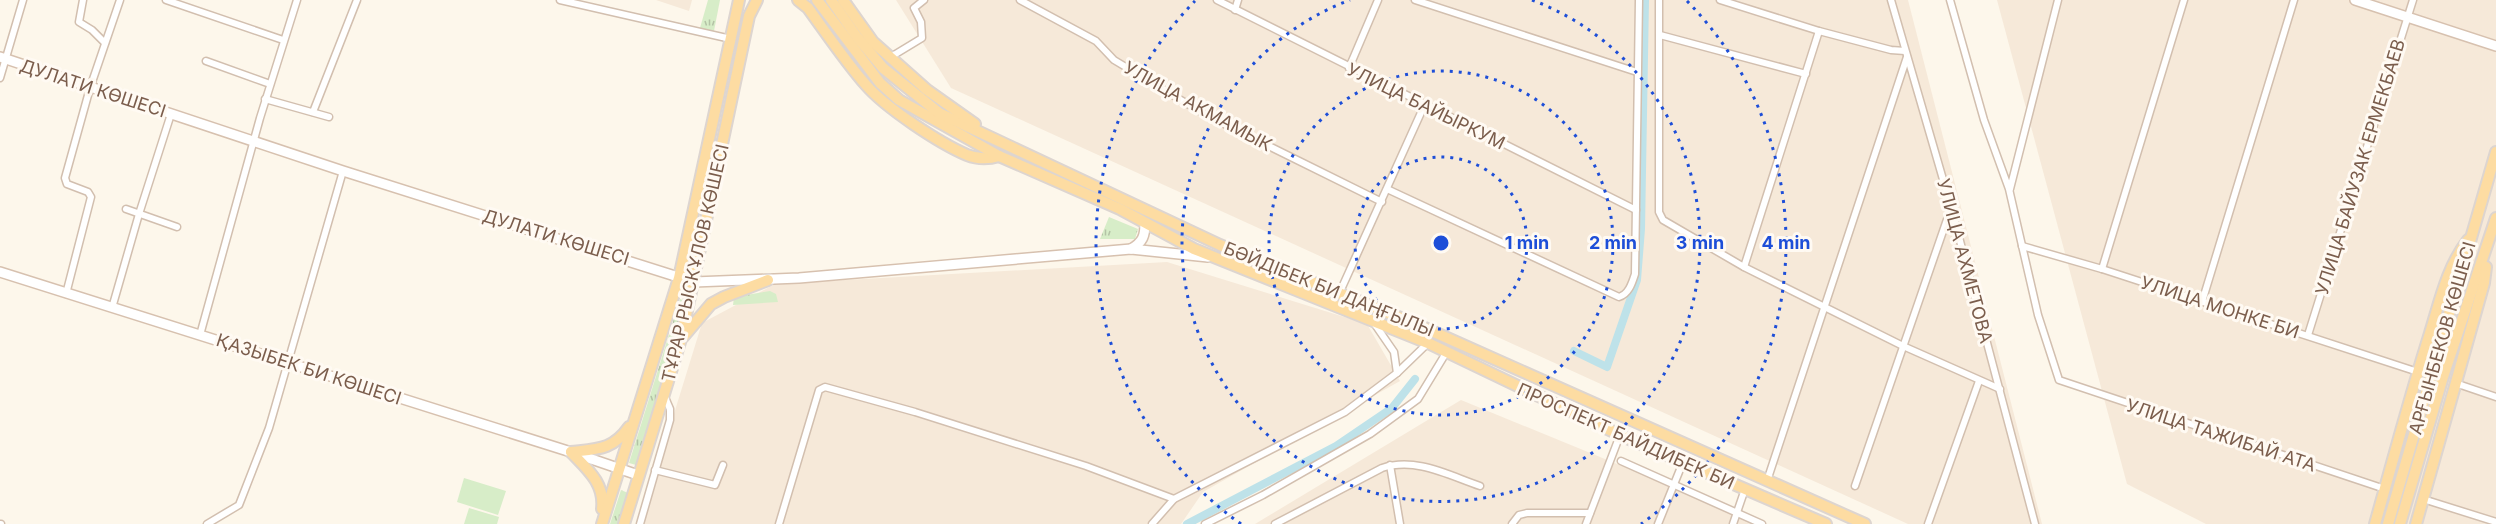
<svg xmlns="http://www.w3.org/2000/svg" width="2496" height="524" font-family="Inter,sans-serif">
<style>
.residential{fill:#f6e9d9}
.grass{fill:url(#grass-tufts)}
.pitch{fill:#d7edc8}
.lines{fill:none;stroke-linecap:round;stroke-linejoin:round}
.canal{stroke:#bee2e9;stroke-width:8}
.minor-casing{stroke:#d2bfaf;stroke-width:9}
.secondary-casing{stroke:#d7c1af;stroke-width:12}
.primary-casing{stroke:#ddd5d0;stroke-width:14}
.minor{stroke:#fff;stroke-width:6}
.secondary{stroke:#fff;stroke-width:9}
.primary{stroke:#fddca2;stroke-width:10}
.ring{fill:none;stroke:#1d4ed8;stroke-width:3;stroke-dasharray:3 6}
.labels{text-anchor:middle;dominant-baseline:central;stroke-width:6;stroke-linejoin:round;paint-order:stroke}
.street-label{font-size:18px;fill:#7b5d4c;stroke:#fffaf3}
.centre{fill:#1d4ed8;stroke:#fffaf3;stroke-width:3}
.ring-label{font-size:18px;text-anchor:middle;font-weight:bold;fill:#1d4ed8;stroke:#fffaf3;stroke-width:6;stroke-linejoin:round;paint-order:stroke}
</style>
<defs>
<pattern id="grass-tufts" width="24" height="20" patternUnits="userSpaceOnUse" patternTransform="scale(1.5)"><rect width="24" height="20" fill="#d7edc8"/><path d="M3 7l-1-3M5 7V3M7 7l1-3M15 17l-1-3M17 17v-4M19 17l1-3" fill="none" stroke="#b3c3a5"/></pattern>
</defs>
<rect width="100%" height="100%" fill="#fdf7eb"/>
<g class="residential">
<path d="M 656,0 L 692,0 L 689,11 Z"/>
<path d="M 896,0 L 1908,0 L 2042,524 L 1908,524 L 951,88 Z"/>
<path d="M 1997,0 L 2496,0 L 2496,524 L 2206,524 L 2127,484 Z"/>
<path d="M 1167,262 L 1367,324 L 1400,381 L 1203,492 L 1181,524 L 640,524 L 702,323 L 775,284 Z"/>
<path d="M 1461,400 L 1763,524 L 1255,524 Z"/>
</g>
<g class="grass">
<path d="M 708,0 L 720,0 L 714,31 L 700,28 Z"/>
<path d="M 1109,217 L 1138,229 L 1135,239 L 1100,239 Z"/>
<path d="M 770,291 L 776,294 L 778,302 L 733,305 L 734,297 Z"/>
<path d="M 680,299 L 687,302 L 636,465 L 629,463 Z"/>
<path d="M 621,490 L 628,493 L 619,524 L 610,524 Z"/>
</g>
<g class="pitch">
<path d="M 464,478 L 506,491 L 498,515 L 457,502 Z"/>
<path d="M 469,508 L 499,517 L 497,524 L 464,524 Z"/>
</g>
<g class="lines">
<g class="canal">
<path d="M 1574,351 L 1607,367 L 1637,280 L 1641,229 L 1645,0"/>
<path d="M 1187,524 L 1336,446 L 1392,408 L 1415,379"/>
</g>
<defs>
<g id="minor">
<path d="M 83,0 L 79,22 L 92,30 L 105,43"/>
<path d="M 166,0 L 283,40"/>
<path d="M 560,0 L 731,39"/>
<path d="M 1020,0 L 1096,41 L 1114,60 L 1206,115 L 1382,202"/>
<path d="M 1217,0 L 1636,210"/>
<path d="M 1415,0 L 1637,72"/>
<path d="M 1659,0 L 1659,212 L 1663,220 L 1744,267 L 1903,346 L 2000,389"/>
<path d="M 1720,0 L 1819,31 L 1891,50 L 1905,51"/>
<path d="M 1891,0 L 1951,207 L 2035,524"/>
<path d="M 1950,0 L 1984,120 L 2009,189 L 2038,315 L 2059,380 L 2385,489"/>
<path d="M 1235,10 L 1238,0"/>
<path d="M 1660,35 L 1806,74"/>
<path d="M 889,58 L 922,38 L 921,22 L 914,8 L 924,0"/>
<path d="M 206,61 L 270,84"/>
<path d="M 1349,68 L 1378,0"/>
<path d="M 0,78 L 23,0"/>
<path d="M 265,99 L 329,117"/>
<path d="M 313,112 L 357,0"/>
<path d="M 1387,189 L 1619,297 C 1629,294 1632,283 1635,274 L 1639,0"/>
<path d="M 2010,189 L 2058,0"/>
<path d="M 126,209 L 177,227"/>
<path d="M 2022,246 L 2102,269 L 2418,372"/>
<path d="M 1744,267 L 1819,31"/>
<path d="M 2102,269 L 2184,0"/>
<path d="M 66,294 L 91,197 L 88,192 L 67,184 L 65,178 L 90,88 L 120,0"/>
<path d="M 1339,294 L 1424,106"/>
<path d="M 2202,302 L 2294,0"/>
<path d="M 112,308 L 139,214 L 171,114"/>
<path d="M 1374,323 L 1394,352 L 1397,373"/>
<path d="M 200,335 L 260,118 L 297,0"/>
<path d="M 2308,335 L 2413,0"/>
<path d="M 2455,383 L 2496,397"/>
<path d="M 1621,461 L 1762,524"/>
<path d="M 1390,465 L 1400,524"/>
<path d="M 655,470 L 715,485 L 723,465"/>
<path d="M 1767,481 L 1907,57"/>
<path d="M 1855,486 L 1951,208"/>
<path d="M 2423,499 L 2496,522"/>
<path d="M 0,524 L 1,524"/>
<path d="M 207,524 L 239,505 L 269,428 L 343,171"/>
<path d="M 640,524 L 670,420 L 670,409 L 664,395"/>
<path d="M 779,524 L 819,390 L 825,387 L 915,412 L 1086,466 L 1174,499"/>
<path d="M 1152,524 L 1174,499 L 1345,412 L 1397,373 L 1428,343"/>
<path d="M 1205,524 L 1263,495 L 1370,434 L 1418,399 L 1446,353"/>
<path d="M 1275,524 L 1382,468 C 1416,457 1448,475 1480,486"/>
<path d="M 1512,524 L 1519,515 L 1527,513 L 1590,513"/>
<path d="M 1586,524 L 1620,435"/>
<path d="M 1658,524 L 1683,462"/>
<path d="M 1733,524 L 1745,489"/>
<path d="M 1928,524 L 1979,381"/>
</g>
<g id="secondary">
<path d="M 2355,0 L 2496,46"/>
<path d="M 0,57 L 343,171 L 694,282 L 799,278 L 1131,249 L 1208,257"/>
<path d="M 1131,249 C 1143,242 1145,236 1145,223"/>
<path d="M 0,272 L 571,452 L 638,475"/>
</g>
<g id="primary">
<path d="M 798,0 L 808,8 C 827,34 845,61 866,85 C 886,108 939,143 967,155 C 977,159 989,159 999,156"/>
<path d="M 817,0 L 880,83 L 899,100 L 999,156 L 1120,209 L 1194,249 L 1428,343 L 1620,435 L 1826,524"/>
<path d="M 831,0 L 857,37 L 883,68 L 939,113 L 1220,245 L 1418,325 L 1865,524"/>
<path d="M 843,0 L 873,42 L 927,90 L 975,124"/>
<path d="M 683,337 L 711,304 L 724,297 L 768,280"/>
<path d="M 571,452 C 597,449 613,450 629,427"/>
<path d="M 571,452 C 587,469 605,483 602,509"/>
<path d="M 602,524 L 679,278 L 739,0"/>
<path d="M 624,524 L 681,339 L 749,16 L 757,0"/>
<path d="M 2375,524 C 2393,460 2410,396 2430,333 C 2440,301 2447,267 2468,240"/>
<path d="M 2388,524 L 2496,152"/>
<path d="M 2400,524 L 2442,380 L 2496,218"/>
<path d="M 2416,524 L 2484,283 L 2486,267"/>
</g>
</defs>
<use href="#minor" class="minor-casing"/>
<use href="#secondary" class="secondary-casing"/>
<use href="#primary" class="primary-casing"/>
<use href="#minor" class="minor"/>
<use href="#secondary" class="secondary"/>
<use href="#primary" class="primary"/>
</g>
<g class="ring">
<circle cx="1441" cy="243" r="86"/>
<circle cx="1441" cy="243" r="172"/>
<path d="M1532 0A259 259 0 1 1 1350 0"/>
<path d="M1241 524A345 345 0 0 1 1195 1M1687 1A345 345 0 0 1 1641 524"/>
</g>
<g class="labels">
<g class="street-label">
<text transform="translate(93 88) rotate(18)">ДУЛАТИ КӨШЕСІ</text>
<text transform="translate(1198 106) rotate(29)">УЛИЦА АКМАМЫК</text>
<text transform="translate(1426 106) rotate(26)">УЛИЦА БАЙЫРКУМ</text>
<text transform="translate(2360 167) rotate(-73)">УЛИЦА БАЙУЗАК ЕРМЕКБАЕВ</text>
<text transform="translate(556 237) rotate(17)">ДУЛАТИ КӨШЕСІ</text>
<text transform="translate(1965 261) rotate(75)">УЛИЦА АХМЕТОВА</text>
<text transform="translate(695 263) rotate(-77)">ТҰРАР РЫСКҰЛОВ КӨШЕСІ</text>
<text transform="translate(1329 289) rotate(22)">БӘЙДІБЕК БИ ДАҢҒЫЛЫ</text>
<text transform="translate(2220 307) rotate(18)">УЛИЦА МОНКЕ БИ</text>
<text transform="translate(2442 338) rotate(-74)">АРҒЫНБЕКОВ КӨШЕСІ</text>
<text transform="translate(309 369) rotate(18)">ҚАЗЫБЕК БИ КӨШЕСІ</text>
<text transform="translate(2221 435) rotate(18)">УЛИЦА ТАЖИБАЙ АТА</text>
<text transform="translate(1626 436) rotate(24)">ПРОСПЕКТ БАЙДИБЕК БИ</text>
</g>
</g>
<circle cx="1441" cy="243" r="9" class="centre"/>
<g class="ring-label">
<text x="1527" y="249">1 min</text>
<text x="1613" y="249">2 min</text>
<text x="1700" y="249">3 min</text>
<text x="1786" y="249">4 min</text>
</g>
</svg>
